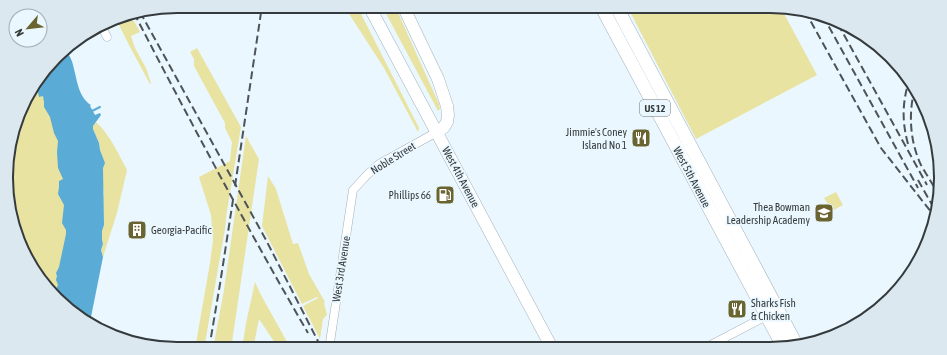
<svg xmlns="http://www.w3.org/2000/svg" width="947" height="355" font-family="'Asap Condensed',sans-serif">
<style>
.green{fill:#e9e3a2}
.water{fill:#5aabd5}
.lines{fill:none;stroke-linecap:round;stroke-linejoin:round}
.stream{stroke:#5aabd5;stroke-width:2}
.street-casing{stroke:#a5b1b9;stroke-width:9}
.secondary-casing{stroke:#a5b1b9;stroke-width:13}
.primary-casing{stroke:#a5b1b9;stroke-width:14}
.street{stroke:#fff;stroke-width:8}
.secondary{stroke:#fff;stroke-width:12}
.primary{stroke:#fff;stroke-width:13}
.rail{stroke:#4d5356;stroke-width:2;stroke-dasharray:8 4;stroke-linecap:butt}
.labels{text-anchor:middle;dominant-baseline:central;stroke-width:3.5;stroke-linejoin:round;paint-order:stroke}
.shield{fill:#eaf7ff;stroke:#6b7377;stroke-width:1}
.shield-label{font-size:10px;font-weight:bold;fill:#353b3d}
.poi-label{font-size:11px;fill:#353b3d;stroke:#eaf7ff;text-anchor:end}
.street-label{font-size:11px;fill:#353b3d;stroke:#eaf7ff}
.rim{fill:none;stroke:#353b3d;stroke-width:2}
</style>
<rect width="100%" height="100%" fill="#eaf7ff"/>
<g class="green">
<path d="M 344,6 L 357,6 L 419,128 L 418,132 L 384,68 Z"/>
<path d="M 382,6 L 395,6 L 439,104 L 440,109 L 438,111 Z"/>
<path d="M 627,6 L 769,6 L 781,8 L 817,75 L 696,139 Z"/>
<path d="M 130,14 L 129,18 L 130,20 L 134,21 L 140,32 L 131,36 L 135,48 L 146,68 L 151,83 L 150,84 L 130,47 L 116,19 L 122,15 Z"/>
<path d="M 197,48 L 241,127 L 227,211 L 225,229 L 204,349 L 195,349 L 210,263 L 213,240 L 211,215 L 199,177 L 230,161 L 232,142 L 225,128 L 225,123 L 194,66 L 194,59 L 190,52 Z"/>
<path d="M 40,79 L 60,118 L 75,217 L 61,301 L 35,273 L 9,211 L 8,155 L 29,92 Z"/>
<path d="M 96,122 C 110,135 118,153 127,170 L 117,213 L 103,257 L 101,250 L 103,245 L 102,240 L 102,231 L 104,225 L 103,197 L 104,193 L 102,181 L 103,168 L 104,161 L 100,150 L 99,143 L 93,129 L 93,126 Z"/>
<path d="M 246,136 L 259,159 L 231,349 L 213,349 L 224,290 Z"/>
<path d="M 268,176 L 276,189 L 293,244 L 298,243 L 309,274 L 325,302 L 324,303 L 327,315 L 323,319 L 320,339 L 303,306 L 318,298 L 317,297 L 302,304 L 262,226 Z"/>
<path d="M 836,192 L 843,205 L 832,211 L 824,198 Z"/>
<path d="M 255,282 L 261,295 L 291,349 L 279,349 L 259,319 L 253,349 L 242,349 L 246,323 Z"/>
</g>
<path class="water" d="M 65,48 C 68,54 72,59 73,65 C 77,79 78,97 91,105 L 90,106 L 95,115 L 100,113 L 101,115 L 93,126 L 93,129 L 99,143 L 100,150 L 105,163 L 103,168 L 104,225 L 102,231 L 102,240 L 103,244 L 101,250 L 103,257 L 90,322 L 73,314 L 54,293 L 58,285 L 56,280 L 57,276 L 56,273 L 59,267 L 66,234 L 66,230 L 62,223 L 64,205 L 58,194 L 59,187 L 59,181 L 63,179 L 58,168 L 57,152 L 58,141 L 54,133 L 50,117 L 44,107 L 44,102 L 43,96 L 39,97 L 36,83 Z"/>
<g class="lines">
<path class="stream" d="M 92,111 L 100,107"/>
<defs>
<g id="street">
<path d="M 102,27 L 107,37"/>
<path d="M 705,348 L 770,314"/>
<path d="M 329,349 L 353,190 L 367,175 L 379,164 L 437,132"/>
</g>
<g id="secondary">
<path d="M 369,6 L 552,348"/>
<path d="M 403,6 L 438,79 L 447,106 L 448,115 L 447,122 L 444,127 L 437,132"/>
</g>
<g id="primary">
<path d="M 601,6 L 784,348"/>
<path d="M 616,6 L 797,346"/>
</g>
</defs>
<use href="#street" class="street-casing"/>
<use href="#secondary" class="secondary-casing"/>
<use href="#primary" class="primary-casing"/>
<use href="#street" class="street"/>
<use href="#secondary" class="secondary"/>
<use href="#primary" class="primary"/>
<g class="rail">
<path d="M 805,11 L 881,148 L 935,217"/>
<path d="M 140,12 L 266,240 L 322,349"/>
<path d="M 134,13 C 190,121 247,228 308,333"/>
<path d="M 823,16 L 918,188"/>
<path d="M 838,24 L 927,185"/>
<path d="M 915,88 C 908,113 910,142 921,165 C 926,174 932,183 937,192"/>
<path d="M 908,144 C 902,122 902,103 909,81"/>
<path d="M 918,180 L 935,210"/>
<path d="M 235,186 L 262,6"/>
<path d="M 209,349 L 220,284 L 233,200"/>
</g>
</g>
<defs>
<symbol id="restaurant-square" viewBox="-11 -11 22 22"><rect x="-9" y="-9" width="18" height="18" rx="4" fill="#6a6431" stroke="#eaf7ff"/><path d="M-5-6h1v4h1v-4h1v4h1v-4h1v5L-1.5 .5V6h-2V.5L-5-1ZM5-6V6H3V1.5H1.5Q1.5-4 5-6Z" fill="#fff"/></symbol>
<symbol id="fuel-square" viewBox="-11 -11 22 22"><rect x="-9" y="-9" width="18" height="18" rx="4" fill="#6a6431" stroke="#eaf7ff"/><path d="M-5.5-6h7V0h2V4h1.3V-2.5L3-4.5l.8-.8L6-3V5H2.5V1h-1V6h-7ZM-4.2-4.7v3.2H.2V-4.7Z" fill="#fff"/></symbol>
<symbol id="school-square" viewBox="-11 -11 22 22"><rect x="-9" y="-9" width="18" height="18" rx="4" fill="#6a6431" stroke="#eaf7ff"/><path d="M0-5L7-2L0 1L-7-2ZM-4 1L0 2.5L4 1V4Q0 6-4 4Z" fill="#fff"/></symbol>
<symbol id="building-square" viewBox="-11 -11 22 22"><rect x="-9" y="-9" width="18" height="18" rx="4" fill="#6a6431" stroke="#eaf7ff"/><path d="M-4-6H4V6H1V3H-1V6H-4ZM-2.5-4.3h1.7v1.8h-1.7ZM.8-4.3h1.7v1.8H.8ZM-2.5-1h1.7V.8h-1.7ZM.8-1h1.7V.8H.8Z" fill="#fff"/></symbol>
</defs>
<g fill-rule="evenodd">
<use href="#restaurant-square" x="630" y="127" width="22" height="22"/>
<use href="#fuel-square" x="434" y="184" width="22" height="22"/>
<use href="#school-square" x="813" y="202" width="22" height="22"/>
<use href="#building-square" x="126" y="219" width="22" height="22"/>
<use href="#restaurant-square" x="726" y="298" width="22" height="22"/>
</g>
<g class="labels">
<rect class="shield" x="640" y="100" width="30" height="16" rx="3"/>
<g class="shield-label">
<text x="655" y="108">US 12</text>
</g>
<g class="poi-label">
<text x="627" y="132">Jimmie's Coney<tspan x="627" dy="13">Island No 1</tspan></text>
<text x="431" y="195">Phillips 66</text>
<text x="810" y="207">Thea Bowman<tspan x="810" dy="13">Leadership Academy</tspan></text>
<text x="151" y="230" text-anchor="start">Georgia-Pacific</text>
<text x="751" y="303" text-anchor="start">Sharks Fish<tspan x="751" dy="13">&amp; Chicken</tspan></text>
</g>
<g class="street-label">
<text transform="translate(393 158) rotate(-32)">Noble Street</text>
<text transform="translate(461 177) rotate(62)">West 4th Avenue</text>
<text transform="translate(692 177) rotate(62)">West 5th Avenue</text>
<text transform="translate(341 269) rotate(-81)">West 3rd Avenue</text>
</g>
</g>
<path d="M0 0H947V355H0ZM177 13H770A164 164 0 0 1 934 177V178A164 164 0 0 1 770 342H177A164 164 0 0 1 13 178V177A164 164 0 0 1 177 13Z" fill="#dce8ef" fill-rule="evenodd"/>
<path class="rim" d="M177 13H770A164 164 0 0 1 934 177V178A164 164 0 0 1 770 342H177A164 164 0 0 1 13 178V177A164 164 0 0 1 177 13Z"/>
<g transform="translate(28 28) rotate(242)"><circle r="19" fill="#eaf7ff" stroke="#a2acb1"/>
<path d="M0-3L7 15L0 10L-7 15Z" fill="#6a6431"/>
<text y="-6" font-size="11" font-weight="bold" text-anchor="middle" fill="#353b3d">N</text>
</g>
</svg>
